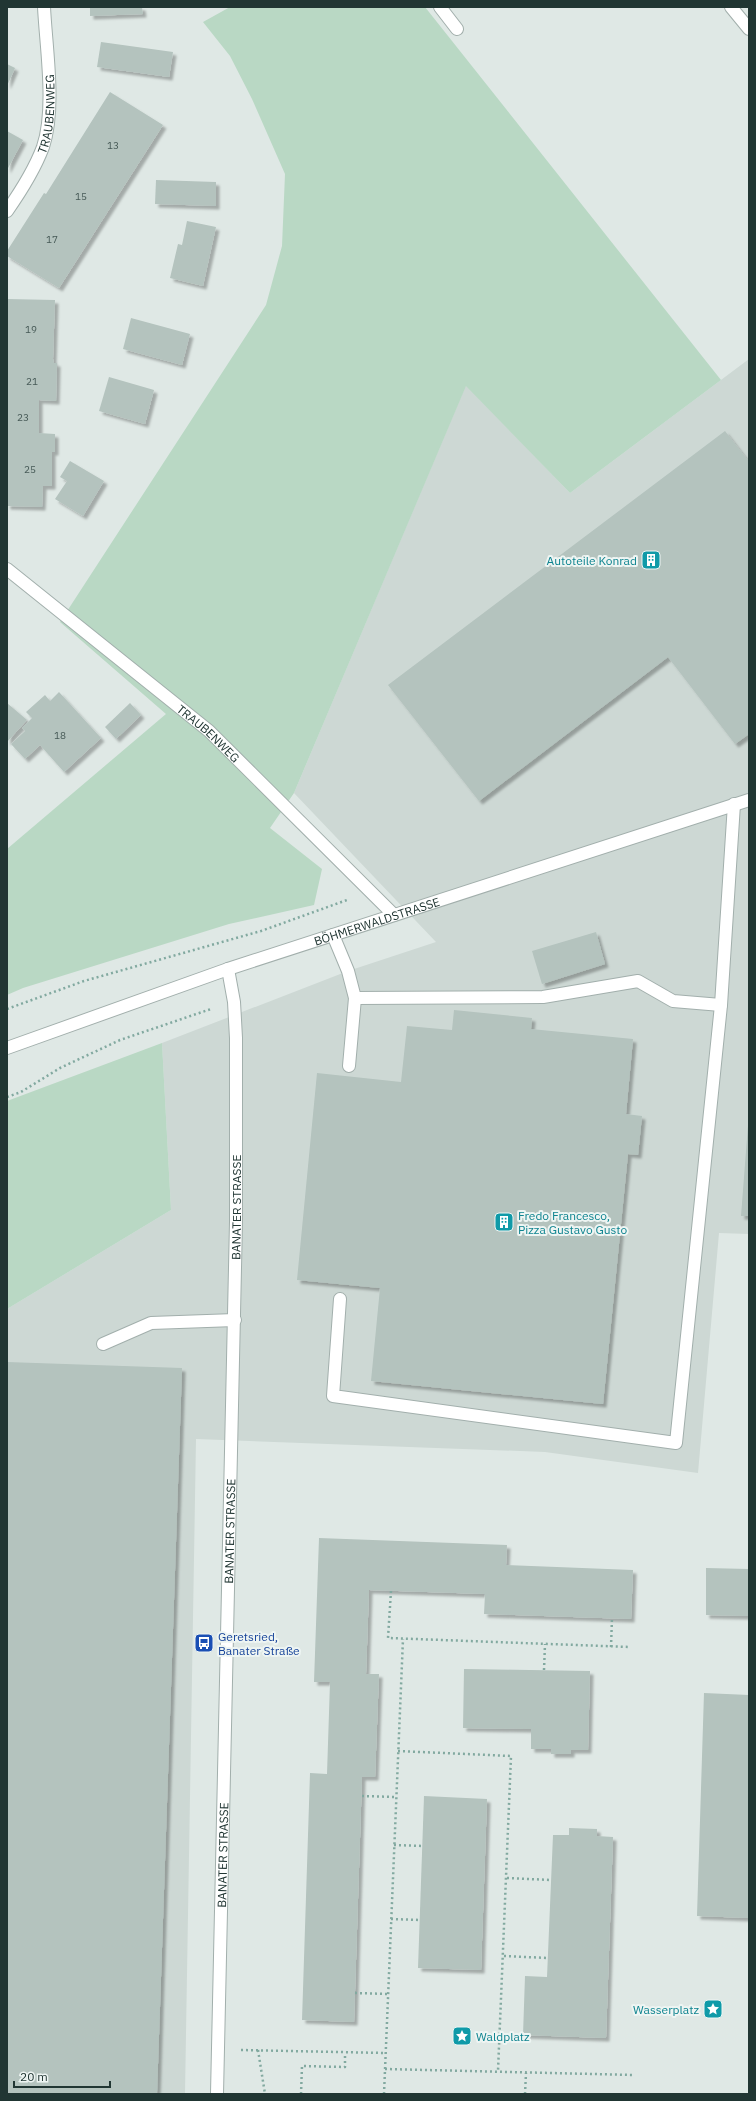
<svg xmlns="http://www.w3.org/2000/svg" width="756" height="2101" font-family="'IBM Plex Sans',sans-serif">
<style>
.built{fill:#cdd8d4}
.green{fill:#b9d8c4}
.building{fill:#b4c3be;filter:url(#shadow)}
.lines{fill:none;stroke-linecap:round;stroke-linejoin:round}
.service-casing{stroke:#a2afac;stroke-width:14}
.minor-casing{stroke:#a2afac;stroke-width:14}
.tertiary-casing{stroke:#a2afac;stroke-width:14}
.path{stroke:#82a9a0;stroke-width:2.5;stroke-dasharray:2 3;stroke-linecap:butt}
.service{stroke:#fff;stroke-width:12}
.minor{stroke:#fff;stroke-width:12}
.tertiary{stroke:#fff;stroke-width:12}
.labels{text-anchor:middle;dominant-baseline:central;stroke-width:4;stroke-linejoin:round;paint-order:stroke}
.number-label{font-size:10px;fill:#465956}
.street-label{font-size:12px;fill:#213633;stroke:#eef5f3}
.culture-label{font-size:12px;fill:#0d838f;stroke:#eef5f3;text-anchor:end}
.transit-label{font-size:12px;fill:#164399;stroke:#eef5f3;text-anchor:start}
</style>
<defs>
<filter id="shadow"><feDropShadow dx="3.5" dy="3.5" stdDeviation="1" flood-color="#0004"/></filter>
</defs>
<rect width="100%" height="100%" fill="#dfe8e5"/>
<path class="built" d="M 749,359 L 749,1234 L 719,1233 L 698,1473 L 545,1452 L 196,1439 L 185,2094 L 7,2094 L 7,1309 L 171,1210 L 162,1043 L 348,971 L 436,942 L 294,793 L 466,385 L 570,493 Z"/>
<g class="green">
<path d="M 230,7 L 425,7 L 721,380 L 570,493 L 466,386 L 294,793 L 270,828 L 322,869 L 314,905 L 229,924 L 23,988 L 7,995 L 7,849 L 166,714 L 60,622 L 266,305 L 282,246 L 285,174 L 252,99 L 230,56 L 203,22 Z"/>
<path d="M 162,1043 L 171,1210 L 7,1309 L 7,1101 Z"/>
</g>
<g class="building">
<path d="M 90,7 L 142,7 L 143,14 L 90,16 Z"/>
<path d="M 101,42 L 173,52 L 169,77 L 97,67 Z"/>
<path d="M 7,64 L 15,68 L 7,86 Z"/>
<path d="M 110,92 L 163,125 L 59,288 L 7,256 L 7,251 L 44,193 L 46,194 Z"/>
<path d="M 7,131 L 23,140 L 7,170 Z"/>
<path d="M 156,180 L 216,182 L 216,206 L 155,204 Z"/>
<path d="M 187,221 L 216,227 L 203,286 L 170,278 L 178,244 L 182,245 Z"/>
<path d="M 7,299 L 55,300 L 53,359 L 54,363 L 57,363 L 56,401 L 39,400 L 39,433 L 55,434 L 55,452 L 52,452 L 52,486 L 43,486 L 42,507 L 7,506 Z"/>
<path d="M 131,318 L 190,334 L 182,365 L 123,349 Z"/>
<path d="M 109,377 L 154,390 L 145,424 L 99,411 Z"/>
<path d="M 725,431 L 749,462 L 749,734 L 735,744 L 668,657 L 479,801 L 388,685 Z"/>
<path d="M 70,461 L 104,481 L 83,516 L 55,499 L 67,481 L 60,477 Z"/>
<path d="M 59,692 L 101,738 L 64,772 L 40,745 L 25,759 L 11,744 L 25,731 L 22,728 L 32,718 L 26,712 L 45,695 L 50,701 Z"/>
<path d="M 7,703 L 27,720 L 7,742 Z"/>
<path d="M 130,703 L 141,715 L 116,739 L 105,727 Z"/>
<path d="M 596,932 L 605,964 L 542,984 L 532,951 Z"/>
<path d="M 454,1010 L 532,1018 L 531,1029 L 633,1039 L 626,1114 L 642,1116 L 638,1155 L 628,1154 L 603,1404 L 371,1381 L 380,1288 L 297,1280 L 317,1073 L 401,1082 L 407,1026 L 452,1030 Z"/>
<path d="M 748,1125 L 749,1125 L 749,1216 L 741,1216 Z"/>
<path d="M 7,1362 L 182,1368 L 157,2094 L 7,2094 Z"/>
<path d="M 319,1538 L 507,1545 L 506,1565 L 633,1570 L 631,1619 L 484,1614 L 485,1594 L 369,1590 L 366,1674 L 379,1674 L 375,1777 L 362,1777 L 354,2022 L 302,2020 L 310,1773 L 327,1774 L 330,1682 L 314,1682 Z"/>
<path d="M 706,1568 L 749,1569 L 749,1616 L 706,1615 Z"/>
<path d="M 464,1669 L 590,1671 L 588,1750 L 571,1750 L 571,1754 L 551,1754 L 551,1749 L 531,1749 L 531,1729 L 463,1728 Z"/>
<path d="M 704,1693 L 749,1695 L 749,1918 L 697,1916 Z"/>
<path d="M 424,1796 L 487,1799 L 481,1970 L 418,1968 Z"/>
<path d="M 569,1828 L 597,1829 L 597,1836 L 613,1837 L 606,2038 L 523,2035 L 525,1976 L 547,1977 L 553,1835 L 569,1835 Z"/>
</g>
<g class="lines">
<defs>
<g id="service">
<path d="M 333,935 L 348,971 L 355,998"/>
<path d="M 349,1066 L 355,998 L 543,997 L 638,981 L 673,1001 L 721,1005"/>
<path d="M 340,1299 L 333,1396 L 676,1443 L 721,1005 L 734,804"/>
<path d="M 103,1344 L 151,1323 L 235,1320"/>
</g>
<g id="minor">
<path d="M 440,7 L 457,29"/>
<path d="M 731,7 L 749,29"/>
<path id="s1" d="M 7,211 C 21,191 34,171 43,147 C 56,108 46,48 44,7"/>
<path id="s2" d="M 7,569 L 209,731 L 394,915"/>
<path id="s3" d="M 217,2094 L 236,1222 L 236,1038 L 234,1002 L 228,969"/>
</g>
<g id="tertiary">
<path id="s4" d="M 7,1048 L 228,969 L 749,800"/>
</g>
</defs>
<use href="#service" class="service-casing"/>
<use href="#minor" class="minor-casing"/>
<use href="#tertiary" class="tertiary-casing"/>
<g class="path">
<path d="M 7,1009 L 84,981 L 261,931 L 347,900"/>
<path d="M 7,1097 L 21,1092 L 60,1068 L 120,1040 L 211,1009"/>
<path d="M 391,1591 L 388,1638 L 630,1647"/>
<path d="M 611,1647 L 612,1618"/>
<path d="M 544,1670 L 545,1644"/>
<path d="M 398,1751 L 511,1756 L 498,2071"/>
<path d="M 362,1796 L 396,1797"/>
<path d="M 394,1845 L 423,1846"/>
<path d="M 507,1878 L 551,1880"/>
<path d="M 391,1919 L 420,1920"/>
<path d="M 504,1956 L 548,1958"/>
<path d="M 355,1993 L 388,1994"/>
<path d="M 241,2050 L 385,2053"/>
<path d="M 258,2050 L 265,2094"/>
<path d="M 385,2069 L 634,2075"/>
<path d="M 301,2094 L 302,2066 L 345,2067 L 345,2053"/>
<path d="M 384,2094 L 403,1639"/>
<path d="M 525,2094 L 526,2073"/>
</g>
<use href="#service" class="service"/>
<use href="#minor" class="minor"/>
<use href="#tertiary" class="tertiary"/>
</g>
<defs>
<symbol id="building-square" viewBox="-11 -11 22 22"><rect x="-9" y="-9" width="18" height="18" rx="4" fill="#0f9aa8" stroke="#eef5f3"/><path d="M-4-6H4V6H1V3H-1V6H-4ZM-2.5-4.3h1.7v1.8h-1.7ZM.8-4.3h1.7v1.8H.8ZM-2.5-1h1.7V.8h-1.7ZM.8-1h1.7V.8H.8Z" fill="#fff"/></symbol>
<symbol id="bus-square" viewBox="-11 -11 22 22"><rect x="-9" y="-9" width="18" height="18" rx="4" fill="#1a4fb4" stroke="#eef5f3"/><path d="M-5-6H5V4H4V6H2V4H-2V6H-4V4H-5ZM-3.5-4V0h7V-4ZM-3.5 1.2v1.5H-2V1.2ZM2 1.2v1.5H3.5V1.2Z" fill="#fff"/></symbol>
<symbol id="sight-square" viewBox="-11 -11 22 22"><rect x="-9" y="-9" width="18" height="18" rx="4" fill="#0f9aa8" stroke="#eef5f3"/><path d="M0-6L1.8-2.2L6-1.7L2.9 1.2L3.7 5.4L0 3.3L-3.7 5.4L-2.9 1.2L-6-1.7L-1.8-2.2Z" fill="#fff"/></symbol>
</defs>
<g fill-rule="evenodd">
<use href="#building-square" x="640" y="549" width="22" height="22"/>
<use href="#building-square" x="493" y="1211" width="22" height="22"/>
<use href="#bus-square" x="193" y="1632" width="22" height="22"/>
<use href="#sight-square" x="702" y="1998" width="22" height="22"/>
<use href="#sight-square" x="451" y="2025" width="22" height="22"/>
</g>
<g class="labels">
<g class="number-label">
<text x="113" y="145">13</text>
<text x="81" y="196">15</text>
<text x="52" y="239">17</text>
<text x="31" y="329">19</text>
<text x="32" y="381">21</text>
<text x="23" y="417">23</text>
<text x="30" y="469">25</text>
<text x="60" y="735">18</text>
</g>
<g class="street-label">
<text stroke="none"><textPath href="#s1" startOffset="107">TRAUBENWEG</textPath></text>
<text stroke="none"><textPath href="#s2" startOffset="260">TRAUBENWEG</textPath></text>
<text stroke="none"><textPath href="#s4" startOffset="391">BÖHMERWALDSTRASSE</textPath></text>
<text stroke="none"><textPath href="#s3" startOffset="887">BANATER STRASSE</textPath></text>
<text stroke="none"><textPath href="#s3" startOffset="563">BANATER STRASSE</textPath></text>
<text stroke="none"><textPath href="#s3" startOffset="239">BANATER STRASSE</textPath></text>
</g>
<g class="culture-label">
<text x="637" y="560">Autoteile Konrad</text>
<text x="518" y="1215" text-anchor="start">Fredo Francesco,<tspan x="518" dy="14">Pizza Gustavo Gusto</tspan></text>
<text x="699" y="2009">Wasserplatz</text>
<text x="476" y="2036" text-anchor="start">Waldplatz</text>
</g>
<g class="transit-label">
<text x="218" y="1636">Geretsried,<tspan x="218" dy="14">Banater Straße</tspan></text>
</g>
</g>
<rect width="756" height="2101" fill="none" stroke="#213633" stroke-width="16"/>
<path d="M14 2081v6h96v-6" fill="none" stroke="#213633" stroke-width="2"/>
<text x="20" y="2081" font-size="12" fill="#213633" stroke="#eef5f3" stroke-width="3" paint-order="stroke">20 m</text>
</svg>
